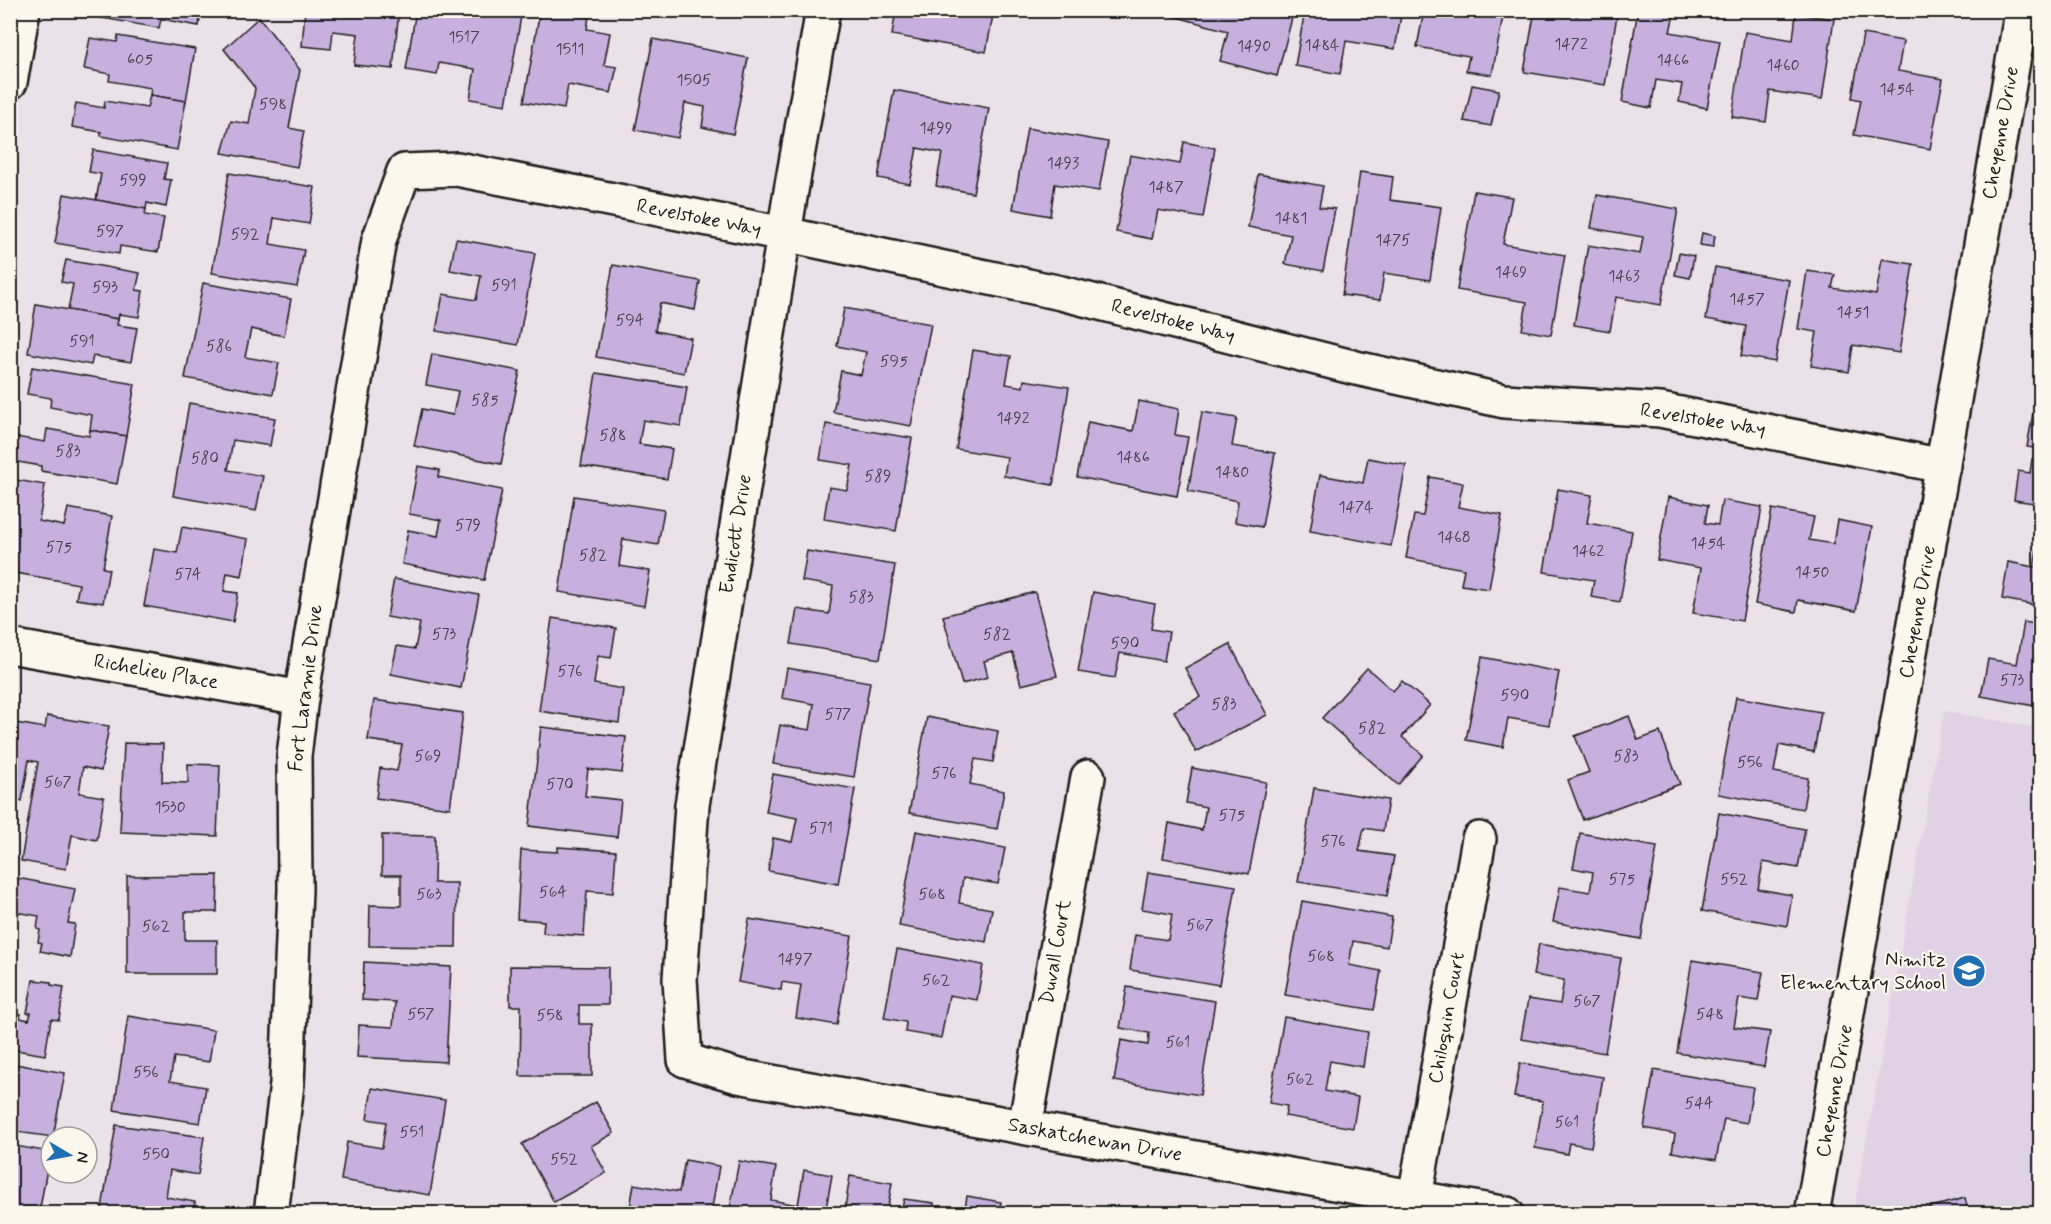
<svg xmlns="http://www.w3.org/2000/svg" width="2051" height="1224" font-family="Mynerve,sans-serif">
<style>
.built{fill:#e0d2e5}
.building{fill:#c7afde;stroke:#1c1c1c;stroke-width:1.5}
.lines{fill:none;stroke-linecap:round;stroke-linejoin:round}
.minor-casing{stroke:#1c1c1c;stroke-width:38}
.minor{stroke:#fbf7ec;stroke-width:33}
.labels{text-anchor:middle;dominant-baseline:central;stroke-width:4.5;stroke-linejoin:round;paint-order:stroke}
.number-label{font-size:16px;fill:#47414c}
.street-label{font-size:20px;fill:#1c1c1c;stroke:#fbf7ec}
.poi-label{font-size:20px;fill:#1c1c1c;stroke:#fbf7ec;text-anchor:end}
</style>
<rect width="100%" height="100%" fill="#ebe1e8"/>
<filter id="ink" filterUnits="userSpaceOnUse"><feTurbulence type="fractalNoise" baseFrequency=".0167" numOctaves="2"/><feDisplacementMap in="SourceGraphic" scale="12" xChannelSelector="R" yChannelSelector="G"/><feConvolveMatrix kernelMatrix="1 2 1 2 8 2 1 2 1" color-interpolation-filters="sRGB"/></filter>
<g filter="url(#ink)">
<path class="built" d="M 1944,711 L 2040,728 L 2040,1213 L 1853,1214 Z"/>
<g class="building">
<path d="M 97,10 L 201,10 L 199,26 L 161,19 L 159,28 L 96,17 Z"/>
<path d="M 305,10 L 399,10 L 393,69 L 354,65 L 358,34 L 333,31 L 331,49 L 302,46 Z"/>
<path d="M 416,10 L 522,10 L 506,105 L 470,99 L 475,69 L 439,63 L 437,75 L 406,70 Z"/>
<path d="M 540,10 L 590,10 L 587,29 L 610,33 L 604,65 L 617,67 L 611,93 L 568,85 L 564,109 L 524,102 Z"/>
<path d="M 896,10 L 994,10 L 986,52 L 892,35 Z"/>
<path d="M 1174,10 L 1294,10 L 1277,76 L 1220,61 L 1228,31 L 1173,16 Z"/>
<path d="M 1305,10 L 1402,10 L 1395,49 L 1346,41 L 1340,74 L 1295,66 Z"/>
<path d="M 1424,10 L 1504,11 L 1492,75 L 1466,71 L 1469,56 L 1417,47 Z"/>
<path d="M 1535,10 L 1578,16 L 1579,10 L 1618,10 L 1605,85 L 1524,72 Z"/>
<path d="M 1638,10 L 1675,10 L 1670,32 L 1720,41 L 1707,108 L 1679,102 L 1682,84 L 1656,80 L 1651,108 L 1622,102 Z"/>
<path d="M 1796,14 L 1834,19 L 1822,99 L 1770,91 L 1766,122 L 1732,117 L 1745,32 L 1793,40 Z"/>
<path d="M 259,17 L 300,70 L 289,128 L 304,131 L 297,167 L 222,153 L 231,121 L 249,124 L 255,88 L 224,49 Z"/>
<path d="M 1863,34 L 1903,41 L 1898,71 L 1943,79 L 1930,149 L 1854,135 L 1861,100 L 1852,98 Z"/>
<path d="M 118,36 L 195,49 L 186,101 L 150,95 L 151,88 L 109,81 L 110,74 L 84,69 L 90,38 L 117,42 Z"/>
<path d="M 653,39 L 748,58 L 733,134 L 702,127 L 705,107 L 685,103 L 678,138 L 635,130 Z"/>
<path d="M 1472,85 L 1499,90 L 1491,126 L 1464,121 Z"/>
<path d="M 894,90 L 989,108 L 973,193 L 936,186 L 942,153 L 917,148 L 910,184 L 878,178 Z"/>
<path d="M 150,95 L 186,101 L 177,150 L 101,136 L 101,132 L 72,127 L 76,103 L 104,108 L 105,101 L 147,108 Z"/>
<path d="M 1027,128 L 1108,142 L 1099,191 L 1055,184 L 1050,216 L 1013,209 Z"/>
<path d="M 1184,142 L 1215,148 L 1203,218 L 1158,210 L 1152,239 L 1116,232 L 1130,155 L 1180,164 Z"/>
<path d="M 93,150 L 167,163 L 164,179 L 171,180 L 166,207 L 147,203 L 146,209 L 96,200 L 101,174 L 89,172 Z"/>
<path d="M 1360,172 L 1393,177 L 1390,200 L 1441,207 L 1430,280 L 1384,273 L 1380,300 L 1342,295 Z"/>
<path d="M 229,173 L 315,187 L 309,224 L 274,218 L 270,244 L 304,250 L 297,287 L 212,273 Z"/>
<path d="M 1258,174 L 1323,186 L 1319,207 L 1335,209 L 1323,271 L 1285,264 L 1291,235 L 1248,227 Z"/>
<path d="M 1474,191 L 1512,197 L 1503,244 L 1565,255 L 1551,335 L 1522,330 L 1527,302 L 1457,290 Z"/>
<path d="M 64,194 L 146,209 L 145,215 L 164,218 L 158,252 L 120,246 L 119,254 L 55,243 Z"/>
<path d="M 1597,195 L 1678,209 L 1661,305 L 1616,297 L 1610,331 L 1574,325 L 1588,245 L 1640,254 L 1643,237 L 1591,228 Z"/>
<path d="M 1702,233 L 1715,236 L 1713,247 L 1700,245 Z"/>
<path d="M 456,239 L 535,253 L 518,345 L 436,331 L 443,294 L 476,300 L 481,276 L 450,270 Z"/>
<path d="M 1679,253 L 1694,256 L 1690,278 L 1675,275 Z"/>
<path d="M 1882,259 L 1913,264 L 1899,353 L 1853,345 L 1849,372 L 1811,366 L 1817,332 L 1798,329 L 1807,271 L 1835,275 L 1832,288 L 1876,295 Z"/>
<path d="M 66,260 L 140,273 L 136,290 L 143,291 L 139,317 L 119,314 L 118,319 L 68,310 L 73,284 L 61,282 Z"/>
<path d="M 613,265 L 700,281 L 695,310 L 660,303 L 655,331 L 691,338 L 684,373 L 596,357 Z"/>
<path d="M 1715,267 L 1789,280 L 1775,362 L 1741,356 L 1746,326 L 1706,319 Z"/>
<path d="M 203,283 L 291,299 L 284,336 L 251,329 L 245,357 L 279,363 L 273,394 L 185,378 Z"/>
<path d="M 36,304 L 118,319 L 117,325 L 137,328 L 131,362 L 93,356 L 91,365 L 28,353 Z"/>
<path d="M 844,308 L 931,324 L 911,426 L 833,412 L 841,371 L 861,375 L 866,352 L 837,346 Z"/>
<path d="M 973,350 L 1011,356 L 1006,384 L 1023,387 L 1024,380 L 1069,387 L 1053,485 L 1004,476 L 1007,457 L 956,449 Z"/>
<path d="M 432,354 L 520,371 L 501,464 L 414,446 L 422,409 L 453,415 L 458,391 L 426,385 Z"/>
<path d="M 32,367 L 135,384 L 126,436 L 90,430 L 92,415 L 50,407 L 51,398 L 27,394 Z"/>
<path d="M 596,373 L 687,387 L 681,426 L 643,420 L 639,444 L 672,449 L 667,479 L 581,466 Z"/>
<path d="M 1139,401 L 1179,409 L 1175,435 L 1188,437 L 1177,496 L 1077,477 L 1088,422 L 1133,431 Z"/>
<path d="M 189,403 L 275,418 L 270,446 L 233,440 L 228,470 L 263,476 L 256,511 L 173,496 Z"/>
<path d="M 1202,412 L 1237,418 L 1232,446 L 1275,453 L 1262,527 L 1235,522 L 1238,501 L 1188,491 Z"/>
<path d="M 2033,413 L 2040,414 L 2040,449 L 2027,447 Z"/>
<path d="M 826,424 L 912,438 L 896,531 L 824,519 L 829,487 L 847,490 L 852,465 L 820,460 Z"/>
<path d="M 47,429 L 89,436 L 90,430 L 126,436 L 117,484 L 41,471 L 41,466 L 12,461 L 16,437 L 45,442 Z"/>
<path d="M 1368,458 L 1406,465 L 1391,546 L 1310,531 L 1320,475 L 1363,483 Z"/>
<path d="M 2032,459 L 2040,460 L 2040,504 L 2014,500 L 2018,471 L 2030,473 Z"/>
<path d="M 418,466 L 440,470 L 438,477 L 502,490 L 484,580 L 402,564 L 408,530 L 438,536 L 441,520 L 409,514 Z"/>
<path d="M 1430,477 L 1463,483 L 1458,507 L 1502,515 L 1489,589 L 1461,585 L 1464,569 L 1406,558 L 1414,515 L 1423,516 Z"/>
<path d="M 11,479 L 45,485 L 39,521 L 64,526 L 68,508 L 112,516 L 103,568 L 109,569 L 103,603 L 76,599 L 79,584 L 10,572 Z"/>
<path d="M 1558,489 L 1592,495 L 1587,523 L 1632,531 L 1620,602 L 1591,597 L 1594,580 L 1544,572 Z"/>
<path d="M 574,496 L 664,510 L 658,545 L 623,539 L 619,566 L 650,571 L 644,606 L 559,592 Z"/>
<path d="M 1668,497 L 1708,505 L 1705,523 L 1718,525 L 1722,500 L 1762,507 L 1742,621 L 1693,613 L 1701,568 L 1657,560 Z"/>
<path d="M 1772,509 L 1814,517 L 1809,540 L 1833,544 L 1837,520 L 1872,527 L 1856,611 L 1798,600 L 1796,612 L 1755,604 Z"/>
<path d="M 182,527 L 248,539 L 242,576 L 227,573 L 224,591 L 238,593 L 233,622 L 144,606 L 154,549 L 177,553 Z"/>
<path d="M 2040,531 L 2040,606 L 2002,599 L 2008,562 L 2034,567 Z"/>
<path d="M 807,551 L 895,565 L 880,659 L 791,644 L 797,609 L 829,614 L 833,586 L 802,581 Z"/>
<path d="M 394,579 L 479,595 L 461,688 L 391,674 L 397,646 L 415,649 L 420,623 L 387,617 Z"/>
<path d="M 1035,592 L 1057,676 L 1021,685 L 1013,653 L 984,661 L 988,677 L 962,684 L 943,616 Z"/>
<path d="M 1093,592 L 1155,604 L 1151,629 L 1169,632 L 1164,661 L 1120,653 L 1115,678 L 1078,672 Z"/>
<path d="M 552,618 L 616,628 L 611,658 L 598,656 L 594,684 L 623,689 L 619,723 L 539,711 Z"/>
<path d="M 2024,622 L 2040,625 L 2040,707 L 1981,696 L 1988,659 L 2017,664 Z"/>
<path d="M 1230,644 L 1267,715 L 1196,752 L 1174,711 L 1200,697 L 1185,668 Z"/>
<path d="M 1482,657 L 1559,672 L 1549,725 L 1508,718 L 1503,747 L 1466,740 Z"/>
<path d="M 787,668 L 870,682 L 854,777 L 773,764 L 780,725 L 810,730 L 814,704 L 782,698 Z"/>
<path d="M 1367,668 L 1393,691 L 1402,681 L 1430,705 L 1402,737 L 1423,755 L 1398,785 L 1322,718 Z"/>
<path d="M 1736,697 L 1821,712 L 1814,752 L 1779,745 L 1774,772 L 1808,778 L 1803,809 L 1718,794 Z"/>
<path d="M 374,700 L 463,713 L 450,808 L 376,798 L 380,768 L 397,771 L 402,745 L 368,740 Z"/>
<path d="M 47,716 L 109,726 L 101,771 L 83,767 L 79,793 L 104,797 L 97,840 L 72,835 L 66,869 L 21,861 L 38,762 L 29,760 L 22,801 L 10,799 L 10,722 L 45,728 Z"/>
<path d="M 1629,716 L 1638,740 L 1660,732 L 1680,784 L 1583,820 L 1568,780 L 1589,772 L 1575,736 Z"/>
<path d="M 927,717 L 998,731 L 993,762 L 975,759 L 970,784 L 1004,791 L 997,829 L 909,813 Z"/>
<path d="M 541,727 L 626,737 L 622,773 L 588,769 L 585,796 L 621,800 L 617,837 L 529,826 Z"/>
<path d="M 124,743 L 163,744 L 162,782 L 188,783 L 188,764 L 220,765 L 217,836 L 120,832 Z"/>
<path d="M 1192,768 L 1266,782 L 1249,874 L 1163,858 L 1169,823 L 1202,830 L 1206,807 L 1186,803 Z"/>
<path d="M 773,774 L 855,789 L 838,884 L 768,871 L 773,838 L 792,842 L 797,818 L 766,812 Z"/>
<path d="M 1314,788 L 1388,800 L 1383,831 L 1364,828 L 1359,851 L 1394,856 L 1387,896 L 1298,882 Z"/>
<path d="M 10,803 L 17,804 L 12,836 L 10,836 Z"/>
<path d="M 1719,813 L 1805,829 L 1798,868 L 1763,862 L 1758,889 L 1792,895 L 1787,926 L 1702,911 Z"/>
<path d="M 916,831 L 1005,848 L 998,884 L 963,878 L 959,903 L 992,909 L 986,942 L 899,926 Z"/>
<path d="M 1580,833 L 1657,847 L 1641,939 L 1553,922 L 1560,887 L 1590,892 L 1593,872 L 1573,868 Z"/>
<path d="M 382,835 L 435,836 L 434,883 L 457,883 L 456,947 L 369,946 L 370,905 L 401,906 L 401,875 L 382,875 Z"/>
<path d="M 558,847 L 616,851 L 613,893 L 587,891 L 584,936 L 543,933 L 544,921 L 517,919 L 521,850 L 558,852 Z"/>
<path d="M 1148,872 L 1236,886 L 1219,985 L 1130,970 L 1135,935 L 1168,940 L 1172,914 L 1142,909 Z"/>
<path d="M 218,875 L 217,912 L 185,912 L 185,940 L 217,940 L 217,974 L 127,974 L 127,876 Z"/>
<path d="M 17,878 L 75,889 L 68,923 L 75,924 L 70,957 L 40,951 L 42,943 L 38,942 L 40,930 L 37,929 L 39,916 L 10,911 Z"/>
<path d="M 1302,901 L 1392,917 L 1387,947 L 1353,941 L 1349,965 L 1381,971 L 1374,1010 L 1285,995 Z"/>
<path d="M 749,919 L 852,936 L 837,1025 L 796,1018 L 801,985 L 782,982 L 781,990 L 738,982 Z"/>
<path d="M 1539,944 L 1621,958 L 1605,1053 L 1521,1039 L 1528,999 L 1560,1004 L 1564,980 L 1533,975 Z"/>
<path d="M 897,949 L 983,965 L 977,1000 L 949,995 L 941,1038 L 905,1032 L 906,1022 L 884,1018 Z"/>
<path d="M 1692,960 L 1763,972 L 1758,1001 L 1739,998 L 1734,1027 L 1770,1032 L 1764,1067 L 1677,1053 Z"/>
<path d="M 364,962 L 451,967 L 446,1062 L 357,1057 L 359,1025 L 393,1027 L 395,1002 L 362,1000 Z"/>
<path d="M 510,966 L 608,967 L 608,1005 L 579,1005 L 579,1024 L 592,1024 L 592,1076 L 520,1076 L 521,1006 L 510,1006 Z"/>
<path d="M 33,980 L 51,982 L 51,985 L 64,987 L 59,1020 L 51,1019 L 45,1055 L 10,1049 L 10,1013 L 21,1014 L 20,1018 L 29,1020 L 31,1013 L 27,1013 Z"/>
<path d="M 1127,987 L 1215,1001 L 1200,1095 L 1114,1081 L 1121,1040 L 1148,1045 L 1149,1033 L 1120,1028 Z"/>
<path d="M 128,1016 L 214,1030 L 209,1062 L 174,1057 L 170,1081 L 206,1087 L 200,1123 L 114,1110 Z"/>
<path d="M 1284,1017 L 1368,1032 L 1363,1067 L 1330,1061 L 1325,1091 L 1358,1097 L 1353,1128 L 1285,1116 L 1287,1106 L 1269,1103 Z"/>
<path d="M 10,1063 L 65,1073 L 53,1137 L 17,1132 L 15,1146 L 50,1152 L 39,1214 L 10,1214 Z"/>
<path d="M 1520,1063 L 1603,1077 L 1591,1147 L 1569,1143 L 1567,1154 L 1535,1148 L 1543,1101 L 1514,1097 Z"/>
<path d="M 1654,1070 L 1753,1087 L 1747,1123 L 1724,1119 L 1716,1160 L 1672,1152 L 1675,1134 L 1644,1128 Z"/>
<path d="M 372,1088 L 445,1100 L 430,1195 L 341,1180 L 347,1142 L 382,1148 L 386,1122 L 367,1119 Z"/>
<path d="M 596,1102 L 614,1133 L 591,1146 L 606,1173 L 554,1202 L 522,1144 Z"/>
<path d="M 116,1125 L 204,1137 L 198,1175 L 170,1170 L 166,1197 L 195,1202 L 193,1214 L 101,1214 Z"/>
<path d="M 685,1160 L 719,1166 L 711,1214 L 629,1214 L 634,1184 L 679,1192 Z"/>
<path d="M 739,1161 L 776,1167 L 771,1200 L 798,1205 L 804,1170 L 832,1175 L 825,1214 L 729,1214 Z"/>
<path d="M 850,1176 L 892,1183 L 887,1211 L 901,1213 L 904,1199 L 934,1203 L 932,1214 L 844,1214 Z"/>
<path d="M 967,1196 L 1001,1202 L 999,1214 L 964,1214 Z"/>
<path d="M 1965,1198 L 1969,1214 L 1905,1214 Z"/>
<path d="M 1014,1207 L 1051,1214 L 1013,1214 Z"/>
</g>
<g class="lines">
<defs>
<g id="minor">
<path d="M 823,10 L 791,191 L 692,805 L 680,979 L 685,1060 L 738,1076 L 1507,1214"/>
<path d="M 10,82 L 23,10"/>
<path d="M 10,646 L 301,698"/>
<path d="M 1025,1127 L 1088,777"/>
<path d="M 1415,1197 L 1479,839"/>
<path d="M 271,1214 L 287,1084 L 295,890 L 294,756 L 301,698 L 379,240 L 404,171 L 457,169 L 784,234 L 1061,293 L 1356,368 L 1504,401 L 1660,410 L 1943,466"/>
<path d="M 1812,1214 L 2022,10"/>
</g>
</defs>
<use href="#minor" class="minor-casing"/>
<use href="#minor" class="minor"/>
</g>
</g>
<defs>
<symbol id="school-disc" viewBox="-11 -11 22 22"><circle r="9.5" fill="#1f6fb2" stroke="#fbf7ec"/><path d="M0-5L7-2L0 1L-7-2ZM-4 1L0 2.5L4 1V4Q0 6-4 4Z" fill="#fff"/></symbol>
</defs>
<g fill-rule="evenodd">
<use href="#school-disc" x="1950" y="952" width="38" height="38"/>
</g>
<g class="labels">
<g class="number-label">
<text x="464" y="37">1517</text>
<text x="1571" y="44">1472</text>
<text x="1322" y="45">1484</text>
<text x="1254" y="46">1490</text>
<text x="570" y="49">1511</text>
<text x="140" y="59">605</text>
<text x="1673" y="60">1466</text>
<text x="1783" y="65">1460</text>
<text x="694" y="80">1505</text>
<text x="1897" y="89">1454</text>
<text x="273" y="104">598</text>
<text x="936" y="128">1499</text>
<text x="1063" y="163">1493</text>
<text x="133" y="180">599</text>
<text x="1166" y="187">1487</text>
<text x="1291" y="218">1481</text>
<text x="110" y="231">597</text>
<text x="245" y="234">592</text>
<text x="1393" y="240">1475</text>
<text x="1511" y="272">1469</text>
<text x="1624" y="276">1463</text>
<text x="504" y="285">591</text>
<text x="105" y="287">593</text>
<text x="1747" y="299">1457</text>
<text x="1853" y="312">1451</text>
<text x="630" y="320">594</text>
<text x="82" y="341">591</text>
<text x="219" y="346">586</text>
<text x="894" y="361">595</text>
<text x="485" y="400">585</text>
<text x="1013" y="418">1492</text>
<text x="613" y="435">588</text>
<text x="68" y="451">583</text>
<text x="1133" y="457">1486</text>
<text x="205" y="458">580</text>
<text x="1232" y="472">1480</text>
<text x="878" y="476">589</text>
<text x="1356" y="507">1474</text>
<text x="468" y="525">579</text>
<text x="1454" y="537">1468</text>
<text x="1708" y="543">1454</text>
<text x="59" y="547">575</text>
<text x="1588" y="551">1462</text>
<text x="593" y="555">582</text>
<text x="1812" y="572">1450</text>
<text x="188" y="574">574</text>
<text x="861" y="597">583</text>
<text x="444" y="634">573</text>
<text x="997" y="634">582</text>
<text x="1125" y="643">590</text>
<text x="570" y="671">576</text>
<text x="2012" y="680">573</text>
<text x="1515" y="695">590</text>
<text x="1224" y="704">583</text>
<text x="838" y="714">577</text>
<text x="1372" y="728">582</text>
<text x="428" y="756">569</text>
<text x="1626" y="756">583</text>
<text x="1750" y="762">556</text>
<text x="944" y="773">576</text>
<text x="58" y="782">567</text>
<text x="560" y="784">570</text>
<text x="170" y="807">1530</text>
<text x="1232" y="815">575</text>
<text x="821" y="828">571</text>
<text x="1333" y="841">576</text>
<text x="1622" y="879">575</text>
<text x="1734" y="879">552</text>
<text x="553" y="892">564</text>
<text x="429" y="894">563</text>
<text x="932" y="894">568</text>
<text x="1200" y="925">567</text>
<text x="156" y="926">562</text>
<text x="1321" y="956">568</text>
<text x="795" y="959">1497</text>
<text x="936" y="980">562</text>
<text x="1587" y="1001">567</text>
<text x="421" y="1014">557</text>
<text x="1710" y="1014">548</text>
<text x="550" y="1015">558</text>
<text x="1178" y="1042">561</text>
<text x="146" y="1072">556</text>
<text x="1300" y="1079">562</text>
<text x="1699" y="1103">544</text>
<text x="1567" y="1122">561</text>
<text x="412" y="1132">551</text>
<text x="156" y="1154">550</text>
<text x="564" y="1159">552</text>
</g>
<g class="street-label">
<text transform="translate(2001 133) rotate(-80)">Cheyenne Drive</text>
<text transform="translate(699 218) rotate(11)">Revelstoke Way</text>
<text transform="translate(1173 321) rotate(14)">Revelstoke Way</text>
<text transform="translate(1703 420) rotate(9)">Revelstoke Way</text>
<text transform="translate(736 534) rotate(-81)">Endicott Drive</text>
<text transform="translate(1918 612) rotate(-80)">Cheyenne Drive</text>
<text transform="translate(156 672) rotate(10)">Richelieu Place</text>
<text transform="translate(306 688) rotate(-83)">Fort Laramie Drive</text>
<text transform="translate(1056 952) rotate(-80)">Duvall Court</text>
<text transform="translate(1447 1018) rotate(-80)">Chiloquin Court</text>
<text transform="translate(1835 1091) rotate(-80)">Cheyenne Drive</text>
<text transform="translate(1095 1140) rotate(10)">Saskatchewan Drive</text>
</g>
<g class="poi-label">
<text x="1946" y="960">Nimitz<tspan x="1946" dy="23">Elementary School</tspan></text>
</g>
</g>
<rect width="2051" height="1224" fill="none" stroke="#fbf7ec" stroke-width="36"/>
<rect x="18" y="18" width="2015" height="1188" fill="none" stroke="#1c1c1c" stroke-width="2" filter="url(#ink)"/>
<g transform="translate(69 1155) rotate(100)"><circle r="28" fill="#fbf7ec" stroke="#a29f99" stroke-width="1.5"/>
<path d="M0-4.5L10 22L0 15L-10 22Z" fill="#1f6fb2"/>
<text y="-9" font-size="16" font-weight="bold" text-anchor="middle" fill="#1c1c1c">N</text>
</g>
</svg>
